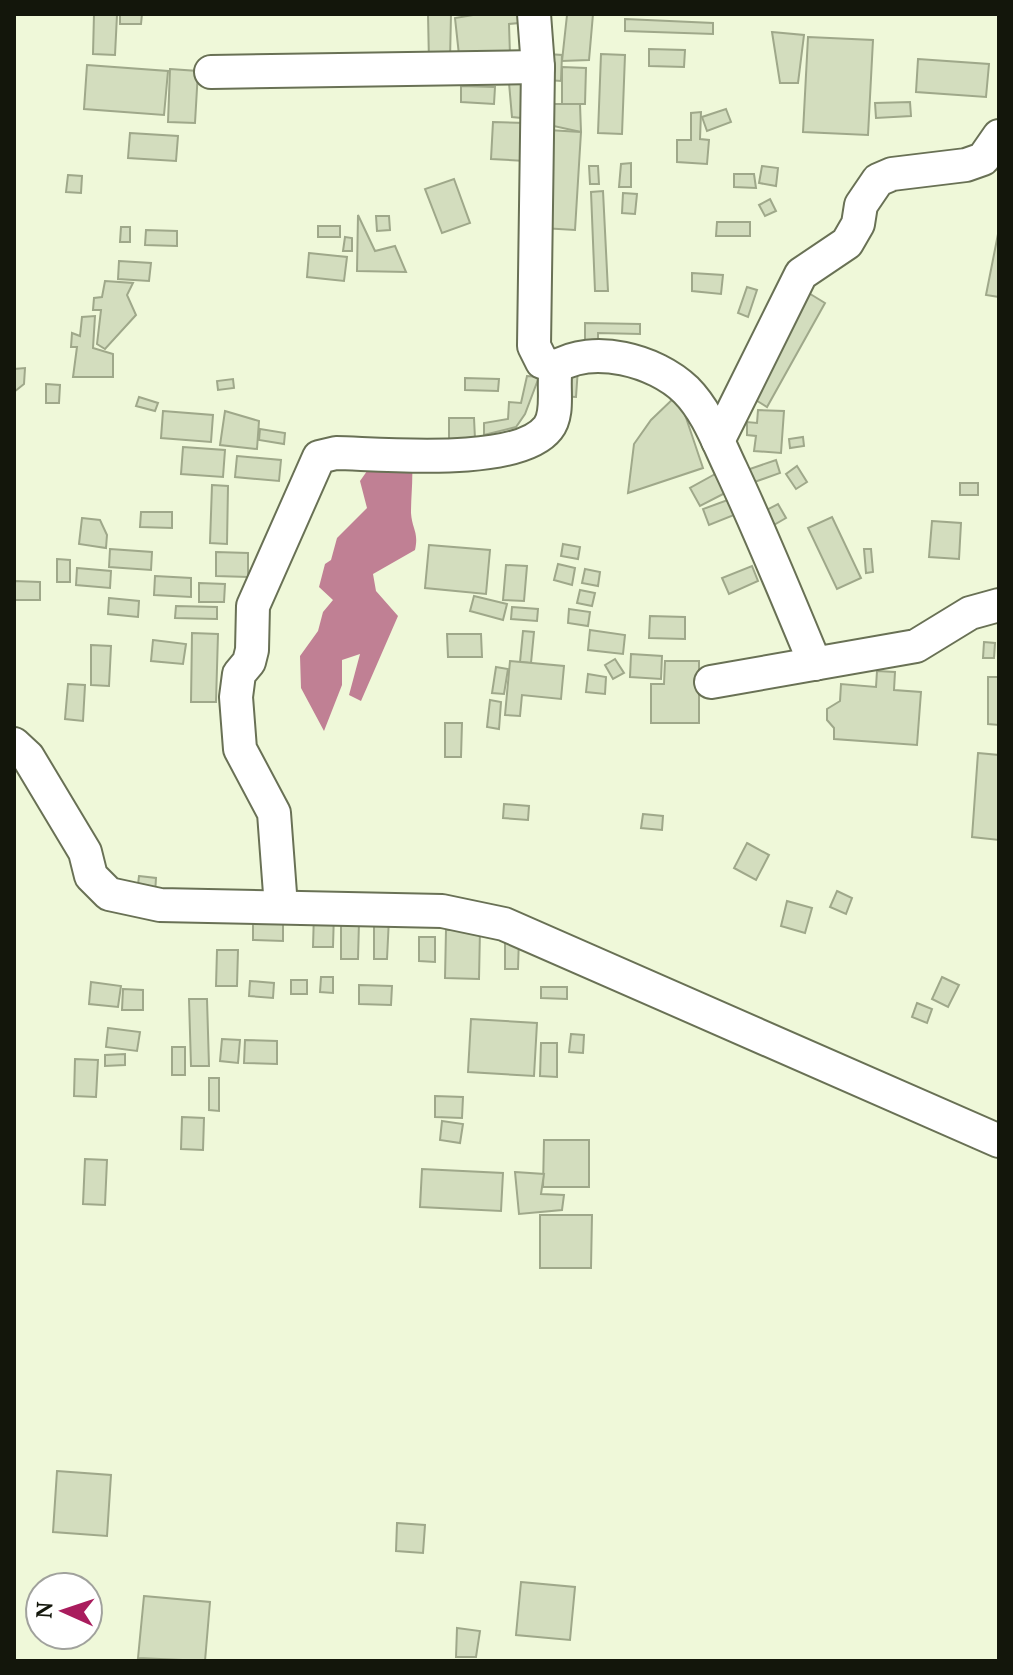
<svg xmlns="http://www.w3.org/2000/svg" width="1013" height="1675" font-family="'PT Serif',serif">
<style>
.water{fill:#c08094}
.building{fill:#d3ddbe;stroke:#9fa88a;stroke-width:2}
.lines{fill:none;stroke-linecap:round;stroke-linejoin:round}
.minor-casing{stroke:#697155;stroke-width:36}
.minor{stroke:#fff;stroke-width:32}
</style>
<rect width="100%" height="100%" fill="#eff8d9"/>
<path class="water" d="M 379,454 L 411,454 C 414,475 411,492 411,513 C 412,529 419,532 415,550 L 373,574 L 376,591 L 398,616 L 361,701 L 349,695 L 360,654 L 342,660 L 342,685 L 324,731 L 301,688 L 300,656 L 318,631 L 323,612 L 333,600 L 319,587 L 325,564 L 331,560 L 337,538 L 367,508 L 360,481 Z"/>
<g class="building">
<path d="M 94,14 L 117,15 L 115,55 L 93,54 Z"/>
<path d="M 120,14 L 142,14 L 141,24 L 120,24 Z"/>
<path d="M 428,14 L 451,14 L 450,60 L 429,62 Z"/>
<path d="M 479,14 L 530,14 L 530,22 L 509,24 L 510,55 L 459,55 L 455,18 Z"/>
<path d="M 557,14 L 593,14 L 589,60 L 562,61 L 567,15 Z"/>
<path d="M 625,19 L 713,23 L 713,34 L 625,31 Z"/>
<path d="M 772,32 L 804,35 L 798,83 L 780,83 Z"/>
<path d="M 808,37 L 873,40 L 868,135 L 803,132 Z"/>
<path d="M 649,49 L 685,50 L 684,67 L 649,66 Z"/>
<path d="M 548,54 L 562,55 L 561,81 L 547,80 Z"/>
<path d="M 601,54 L 625,55 L 622,134 L 598,133 Z"/>
<path d="M 918,59 L 989,64 L 986,97 L 916,92 Z"/>
<path d="M 87,65 L 168,71 L 164,115 L 84,109 Z"/>
<path d="M 562,67 L 586,68 L 585,104 L 562,104 Z"/>
<path d="M 170,69 L 198,71 L 195,123 L 168,122 Z"/>
<path d="M 530,74 L 531,119 L 512,117 L 509,83 Z"/>
<path d="M 461,86 L 495,87 L 494,104 L 461,102 Z"/>
<path d="M 910,102 L 911,116 L 876,118 L 875,103 Z"/>
<path d="M 550,104 L 580,104 L 581,132 L 549,125 Z"/>
<path d="M 726,109 L 731,122 L 707,131 L 702,117 Z"/>
<path d="M 701,112 L 700,139 L 709,140 L 707,164 L 677,162 L 677,140 L 691,140 L 691,113 Z"/>
<path d="M 493,122 L 526,123 L 525,161 L 491,159 Z"/>
<path d="M 548,130 L 581,132 L 575,230 L 542,228 Z"/>
<path d="M 130,133 L 178,136 L 176,161 L 128,158 Z"/>
<path d="M 631,163 L 631,187 L 619,187 L 621,164 Z"/>
<path d="M 589,166 L 598,166 L 599,184 L 590,184 Z"/>
<path d="M 762,166 L 778,168 L 776,186 L 759,183 Z"/>
<path d="M 734,174 L 754,174 L 756,188 L 734,187 Z"/>
<path d="M 68,175 L 82,176 L 81,193 L 66,192 Z"/>
<path d="M 454,179 L 470,223 L 442,233 L 425,189 Z"/>
<path d="M 603,191 L 608,291 L 595,291 L 591,192 Z"/>
<path d="M 623,193 L 637,194 L 635,214 L 622,213 Z"/>
<path d="M 770,199 L 776,211 L 765,216 L 759,205 Z"/>
<path d="M 358,215 L 375,251 L 395,246 L 406,272 L 357,271 Z"/>
<path d="M 376,216 L 389,216 L 390,230 L 377,231 Z"/>
<path d="M 717,222 L 750,222 L 750,236 L 716,236 Z"/>
<rect x="318" y="226" width="22" height="11"/>
<path d="M 121,227 L 130,227 L 130,242 L 120,242 Z"/>
<path d="M 999,229 L 999,297 L 986,295 Z"/>
<path d="M 146,230 L 177,231 L 177,246 L 145,245 Z"/>
<path d="M 345,237 L 352,238 L 352,251 L 343,251 Z"/>
<path d="M 309,253 L 347,257 L 344,281 L 307,277 Z"/>
<path d="M 119,261 L 151,263 L 149,281 L 118,279 Z"/>
<path d="M 692,273 L 723,275 L 721,294 L 692,291 Z"/>
<path d="M 105,281 L 133,283 L 127,295 L 136,315 L 105,349 L 97,344 L 101,310 L 93,310 L 94,298 L 102,297 Z"/>
<path d="M 747,287 L 757,290 L 748,317 L 738,313 Z"/>
<path d="M 807,292 L 825,303 L 767,407 L 749,396 Z"/>
<path d="M 95,316 L 93,348 L 113,354 L 113,377 L 73,377 L 77,347 L 71,347 L 72,333 L 80,336 L 82,317 Z"/>
<path d="M 585,323 L 640,324 L 640,334 L 598,333 L 598,352 L 585,352 Z"/>
<path d="M 25,368 L 24,384 L 14,392 L 14,369 Z"/>
<path d="M 578,368 L 576,397 L 558,396 Z"/>
<path d="M 527,376 L 539,377 L 525,414 L 516,427 L 484,435 L 484,423 L 508,419 L 509,402 L 521,403 Z"/>
<path d="M 465,378 L 499,379 L 498,391 L 465,390 Z"/>
<path d="M 233,379 L 234,388 L 218,390 L 217,381 Z"/>
<path d="M 46,384 L 60,385 L 59,403 L 46,403 Z"/>
<path d="M 678,394 L 703,468 L 628,493 L 634,444 L 651,420 Z"/>
<path d="M 139,397 L 158,403 L 155,411 L 136,406 Z"/>
<path d="M 758,410 L 784,411 L 781,453 L 754,451 L 756,436 L 747,435 L 747,422 L 757,423 Z"/>
<path d="M 163,411 L 213,415 L 211,442 L 161,438 Z"/>
<path d="M 225,411 L 259,421 L 257,449 L 220,445 Z"/>
<path d="M 449,418 L 474,418 L 475,439 L 449,440 Z"/>
<path d="M 260,429 L 285,433 L 284,444 L 259,440 Z"/>
<path d="M 803,437 L 804,446 L 790,448 L 789,439 Z"/>
<path d="M 183,447 L 225,450 L 223,477 L 181,474 Z"/>
<path d="M 237,456 L 281,460 L 279,481 L 235,477 Z"/>
<path d="M 776,460 L 780,473 L 746,485 L 741,472 Z"/>
<path d="M 797,466 L 807,482 L 796,489 L 786,474 Z"/>
<path d="M 717,473 L 727,492 L 700,506 L 690,488 Z"/>
<rect x="960" y="483" width="18" height="12"/>
<path d="M 212,485 L 228,486 L 227,544 L 210,543 Z"/>
<path d="M 733,498 L 739,513 L 709,525 L 703,509 Z"/>
<path d="M 778,504 L 786,518 L 765,530 L 757,515 Z"/>
<path d="M 141,512 L 172,512 L 172,528 L 140,527 Z"/>
<path d="M 832,517 L 861,578 L 837,589 L 808,528 Z"/>
<path d="M 82,518 L 100,520 L 107,535 L 106,548 L 79,544 Z"/>
<path d="M 932,521 L 961,523 L 959,559 L 929,557 Z"/>
<path d="M 563,544 L 580,547 L 578,559 L 561,556 Z"/>
<path d="M 429,545 L 490,550 L 486,594 L 425,588 Z"/>
<path d="M 110,549 L 152,552 L 151,570 L 109,567 Z"/>
<path d="M 864,549 L 871,549 L 873,572 L 866,573 Z"/>
<path d="M 216,552 L 248,553 L 248,577 L 216,576 Z"/>
<path d="M 57,559 L 70,560 L 70,582 L 57,582 Z"/>
<path d="M 558,564 L 575,568 L 572,585 L 554,580 Z"/>
<path d="M 506,565 L 527,566 L 524,601 L 503,600 Z"/>
<path d="M 752,566 L 758,581 L 729,594 L 722,578 Z"/>
<path d="M 77,568 L 111,571 L 110,588 L 76,585 Z"/>
<path d="M 585,569 L 600,572 L 598,586 L 582,583 Z"/>
<path d="M 155,576 L 191,578 L 191,597 L 154,595 Z"/>
<path d="M 14,581 L 40,582 L 40,600 L 14,600 Z"/>
<path d="M 199,583 L 225,584 L 224,602 L 199,602 Z"/>
<path d="M 580,590 L 595,593 L 592,606 L 577,603 Z"/>
<path d="M 474,596 L 507,604 L 503,620 L 470,611 Z"/>
<path d="M 109,598 L 139,601 L 138,617 L 108,614 Z"/>
<path d="M 176,606 L 217,607 L 217,619 L 175,618 Z"/>
<path d="M 512,607 L 538,609 L 537,621 L 511,619 Z"/>
<path d="M 569,609 L 590,612 L 588,626 L 568,623 Z"/>
<path d="M 650,616 L 685,617 L 685,639 L 649,638 Z"/>
<path d="M 590,630 L 625,635 L 623,654 L 588,650 Z"/>
<path d="M 523,631 L 534,632 L 531,663 L 520,662 Z"/>
<path d="M 192,633 L 218,634 L 216,702 L 191,702 Z"/>
<path d="M 447,634 L 481,634 L 482,657 L 448,657 Z"/>
<path d="M 153,640 L 186,644 L 183,664 L 151,661 Z"/>
<path d="M 984,642 L 995,643 L 994,658 L 983,658 Z"/>
<path d="M 91,645 L 111,646 L 109,686 L 91,685 Z"/>
<path d="M 631,654 L 662,656 L 661,679 L 630,677 Z"/>
<path d="M 615,659 L 624,673 L 613,679 L 605,665 Z"/>
<path d="M 510,661 L 564,666 L 561,699 L 522,695 L 520,716 L 505,715 Z"/>
<path d="M 665,661 L 699,661 L 699,723 L 651,723 L 651,684 L 664,684 Z"/>
<path d="M 496,667 L 508,669 L 504,694 L 492,693 Z"/>
<path d="M 877,671 L 895,672 L 894,690 L 921,692 L 917,745 L 834,739 L 834,728 L 827,720 L 827,709 L 840,701 L 841,684 L 876,687 Z"/>
<path d="M 588,674 L 606,677 L 605,694 L 586,692 Z"/>
<path d="M 988,677 L 999,677 L 999,725 L 988,724 Z"/>
<path d="M 68,684 L 85,685 L 83,721 L 65,719 Z"/>
<path d="M 490,700 L 501,702 L 499,729 L 487,727 Z"/>
<path d="M 445,723 L 462,723 L 461,757 L 445,757 Z"/>
<path d="M 978,753 L 999,755 L 999,840 L 972,837 Z"/>
<path d="M 504,804 L 529,806 L 528,820 L 503,818 Z"/>
<path d="M 643,814 L 663,816 L 662,830 L 641,828 Z"/>
<path d="M 747,843 L 769,855 L 756,880 L 734,868 Z"/>
<path d="M 139,876 L 156,878 L 155,895 L 137,893 Z"/>
<path d="M 837,891 L 852,898 L 846,914 L 830,907 Z"/>
<path d="M 787,901 L 812,908 L 805,933 L 781,926 Z"/>
<path d="M 314,912 L 334,912 L 333,947 L 313,947 Z"/>
<path d="M 253,916 L 283,917 L 283,941 L 253,940 Z"/>
<path d="M 374,918 L 389,918 L 387,959 L 374,959 Z"/>
<path d="M 341,922 L 359,922 L 358,959 L 341,959 Z"/>
<path d="M 446,930 L 480,930 L 479,979 L 445,978 Z"/>
<path d="M 419,937 L 435,937 L 435,962 L 419,961 Z"/>
<path d="M 505,938 L 519,938 L 518,969 L 505,969 Z"/>
<path d="M 217,950 L 238,950 L 237,986 L 216,986 Z"/>
<path d="M 321,977 L 333,977 L 333,993 L 320,992 Z"/>
<path d="M 942,977 L 959,985 L 948,1007 L 932,999 Z"/>
<rect x="291" y="980" width="16" height="14"/>
<path d="M 250,981 L 274,983 L 273,998 L 249,996 Z"/>
<path d="M 91,982 L 121,986 L 118,1007 L 89,1004 Z"/>
<path d="M 359,985 L 392,986 L 391,1005 L 359,1004 Z"/>
<path d="M 541,987 L 567,987 L 567,999 L 541,998 Z"/>
<path d="M 123,989 L 143,990 L 143,1010 L 122,1010 Z"/>
<path d="M 189,999 L 207,999 L 209,1066 L 191,1066 Z"/>
<path d="M 917,1003 L 932,1009 L 927,1023 L 912,1017 Z"/>
<path d="M 471,1019 L 537,1023 L 534,1076 L 468,1072 Z"/>
<path d="M 108,1028 L 140,1032 L 137,1051 L 106,1047 Z"/>
<path d="M 571,1034 L 584,1035 L 583,1053 L 569,1052 Z"/>
<path d="M 222,1039 L 240,1040 L 238,1063 L 220,1061 Z"/>
<path d="M 245,1040 L 277,1041 L 277,1064 L 244,1063 Z"/>
<path d="M 541,1043 L 557,1043 L 557,1077 L 540,1076 Z"/>
<rect x="172" y="1047" width="13" height="28"/>
<path d="M 125,1054 L 125,1065 L 105,1066 L 105,1055 Z"/>
<path d="M 75,1059 L 98,1060 L 96,1097 L 74,1096 Z"/>
<path d="M 209,1078 L 219,1078 L 219,1111 L 209,1110 Z"/>
<path d="M 435,1096 L 463,1097 L 462,1118 L 435,1117 Z"/>
<path d="M 182,1117 L 204,1118 L 203,1150 L 181,1149 Z"/>
<path d="M 442,1121 L 463,1124 L 460,1143 L 440,1140 Z"/>
<path d="M 544,1140 L 589,1140 L 589,1187 L 543,1187 Z"/>
<path d="M 85,1159 L 107,1160 L 105,1205 L 83,1204 Z"/>
<path d="M 422,1169 L 503,1173 L 501,1211 L 420,1207 Z"/>
<path d="M 515,1172 L 544,1174 L 541,1194 L 564,1195 L 562,1210 L 519,1214 Z"/>
<path d="M 540,1215 L 592,1215 L 591,1268 L 540,1268 Z"/>
<path d="M 57,1471 L 111,1475 L 107,1536 L 53,1532 Z"/>
<path d="M 397,1523 L 425,1525 L 423,1553 L 396,1551 Z"/>
<path d="M 521,1582 L 575,1587 L 570,1640 L 516,1635 Z"/>
<path d="M 144,1596 L 210,1602 L 205,1661 L 138,1658 Z"/>
<path d="M 457,1628 L 480,1631 L 476,1657 L 456,1657 Z"/>
</g>
<g class="lines">
<defs>
<g id="minor">
<path d="M 534,14 L 538,67 L 534,346 L 542,362 L 556,367"/>
<path d="M 211,72 L 538,67"/>
<path d="M 718,441 L 801,274 L 847,243 L 858,224 L 861,205 L 878,180 L 892,174 L 966,165 L 983,159 L 999,136"/>
<path d="M 711,682 L 916,646 L 970,613 L 999,605"/>
<path d="M 14,744 L 28,757 L 85,852 L 91,876 L 109,894 L 160,905 L 442,911 L 504,924 L 999,1141"/>
<path d="M 281,907 L 274,813 L 240,749 L 236,697 L 239,674 L 249,662 L 252,650 L 253,606 L 319,457 L 336,453 C 383,454 518,467 548,428 C 560,413 552,386 556,367 C 593,344 655,360 686,390 C 707,411 718,442 731,469 C 761,533 788,599 815,664"/>
</g>
</defs>
<use href="#minor" class="minor-casing"/>
<use href="#minor" class="minor"/>
</g>
<rect width="1013" height="1675" fill="none" stroke="#13160b" stroke-width="32"/>
<g transform="translate(64 1611) rotate(273)"><circle r="38" fill="#ffffff" stroke="#a1a29d" stroke-width="2"/>
<path d="M0-6L14 30L0 20L-14 30Z" fill="#a91c5d"/>
<text y="-12" font-size="22" font-weight="bold" text-anchor="middle" fill="#13160b">N</text>
</g>
</svg>
